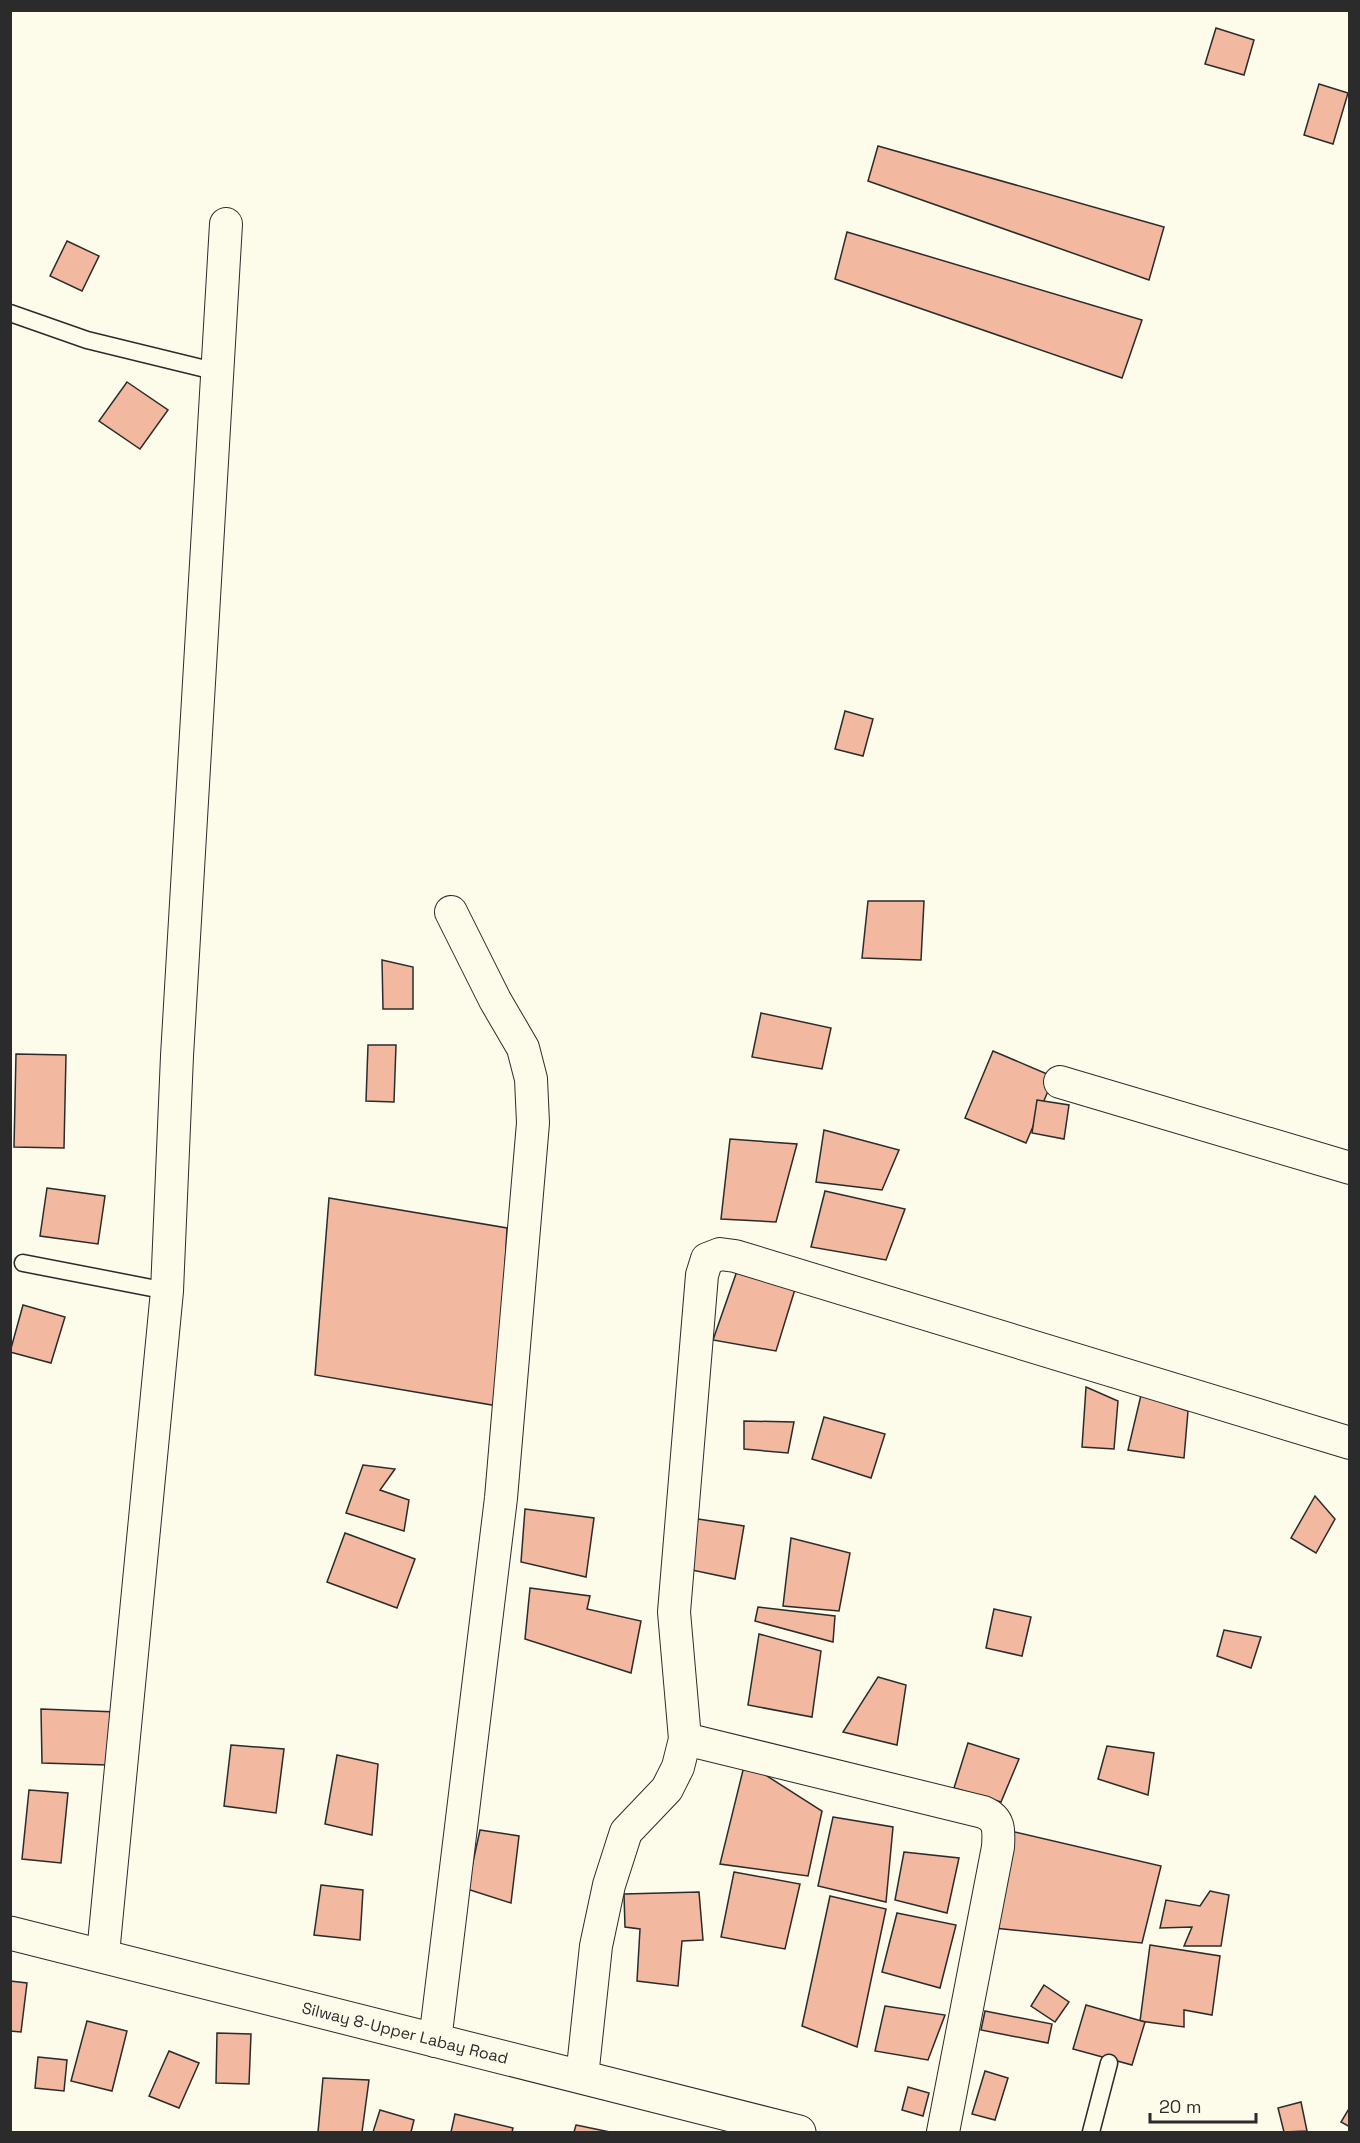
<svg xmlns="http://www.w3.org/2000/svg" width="1360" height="2143" font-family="'Space Grotesk',sans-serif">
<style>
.building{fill:#f2b8a0;stroke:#2b2b2b;stroke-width:1.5}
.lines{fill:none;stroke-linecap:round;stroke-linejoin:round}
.service-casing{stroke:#2b2b2b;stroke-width:19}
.minor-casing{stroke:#2b2b2b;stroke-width:34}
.secondary-casing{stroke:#2b2b2b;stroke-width:35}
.service{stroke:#fdfbea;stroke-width:16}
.minor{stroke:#fdfbea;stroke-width:32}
.secondary{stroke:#fdfbea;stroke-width:33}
.labels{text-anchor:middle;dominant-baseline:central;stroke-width:4.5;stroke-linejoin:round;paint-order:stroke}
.street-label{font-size:16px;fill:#2b2b2b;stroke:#fdfbea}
</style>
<rect width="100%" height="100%" fill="#fdfbea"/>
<g class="building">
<path d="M 1216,28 L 1254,40 L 1244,75 L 1205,64 Z"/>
<path d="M 1319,84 L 1348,93 L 1333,144 L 1304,135 Z"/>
<path d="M 878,146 L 1164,227 L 1149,280 L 868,181 Z"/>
<path d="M 847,232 L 1142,320 L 1122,378 L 835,279 Z"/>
<path d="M 67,241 L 99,256 L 82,291 L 50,276 Z"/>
<path d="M 127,382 L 168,410 L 140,449 L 99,421 Z"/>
<path d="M 845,711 L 873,719 L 863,756 L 835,749 Z"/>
<path d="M 868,901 L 924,901 L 921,960 L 862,958 Z"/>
<path d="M 382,960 L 413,967 L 413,1009 L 383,1009 Z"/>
<path d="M 761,1013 L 831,1028 L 822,1069 L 752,1057 Z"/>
<path d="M 368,1045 L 396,1045 L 394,1102 L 366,1101 Z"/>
<path d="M 993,1051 L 1054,1077 L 1026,1143 L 965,1118 Z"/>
<path d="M 16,1054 L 66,1055 L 64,1148 L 14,1147 Z"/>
<path d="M 1037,1100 L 1069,1105 L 1064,1139 L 1032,1133 Z"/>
<path d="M 824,1130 L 899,1150 L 882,1190 L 816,1182 Z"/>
<path d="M 730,1139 L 797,1144 L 776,1222 L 721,1219 Z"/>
<path d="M 47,1188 L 105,1196 L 98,1244 L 40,1236 Z"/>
<path d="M 825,1191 L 905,1209 L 886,1260 L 811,1247 Z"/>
<path d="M 329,1198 L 507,1228 L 498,1406 L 315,1375 Z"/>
<path d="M 737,1271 L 796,1286 L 776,1351 L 713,1340 Z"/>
<path d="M 23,1305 L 65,1317 L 51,1363 L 10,1352 Z"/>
<path d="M 1086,1387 L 1118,1401 L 1114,1449 L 1082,1447 Z"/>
<path d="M 1141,1395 L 1188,1411 L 1184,1458 L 1128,1450 Z"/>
<path d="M 824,1417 L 885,1434 L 871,1478 L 812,1459 Z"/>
<path d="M 744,1421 L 794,1422 L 788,1453 L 744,1449 Z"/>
<path d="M 363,1465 L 395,1469 L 380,1490 L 409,1500 L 404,1531 L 346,1513 Z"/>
<path d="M 1315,1496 L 1335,1519 L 1316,1553 L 1291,1538 Z"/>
<path d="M 525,1509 L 594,1518 L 586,1577 L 521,1562 Z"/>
<path d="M 698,1519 L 744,1526 L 735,1579 L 687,1569 Z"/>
<path d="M 345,1533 L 415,1559 L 397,1608 L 327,1582 Z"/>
<path d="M 791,1538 L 850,1553 L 839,1611 L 783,1606 Z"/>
<path d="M 530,1588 L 590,1596 L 587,1609 L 641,1621 L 631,1673 L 525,1639 Z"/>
<path d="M 758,1607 L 835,1616 L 833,1642 L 755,1621 Z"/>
<path d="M 994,1609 L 1031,1617 L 1022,1656 L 986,1648 Z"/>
<path d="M 1224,1630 L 1261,1637 L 1251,1668 L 1217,1656 Z"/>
<path d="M 759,1634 L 821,1651 L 812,1717 L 748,1705 Z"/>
<path d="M 878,1677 L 906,1685 L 897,1745 L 843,1732 Z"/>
<path d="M 41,1709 L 117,1712 L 107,1765 L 42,1763 Z"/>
<path d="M 968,1743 L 1019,1759 L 1001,1802 L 954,1788 Z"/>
<path d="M 231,1745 L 284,1749 L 276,1813 L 224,1806 Z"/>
<path d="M 1107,1746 L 1154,1753 L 1148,1795 L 1098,1779 Z"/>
<path d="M 337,1755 L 378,1764 L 372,1835 L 325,1824 Z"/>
<path d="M 745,1762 L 822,1811 L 808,1876 L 720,1864 Z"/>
<path d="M 29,1790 L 68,1793 L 61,1863 L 22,1859 Z"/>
<path d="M 833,1817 L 893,1827 L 886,1902 L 818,1886 Z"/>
<path d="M 480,1830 L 519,1836 L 511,1903 L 467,1889 Z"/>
<path d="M 1006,1830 L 1161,1866 L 1142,1943 L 994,1928 Z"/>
<path d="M 904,1852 L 959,1858 L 947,1913 L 895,1900 Z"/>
<path d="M 734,1872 L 800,1884 L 785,1949 L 721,1937 Z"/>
<path d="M 321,1885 L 363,1890 L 360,1940 L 314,1935 Z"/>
<path d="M 1210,1891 L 1229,1895 L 1221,1946 L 1184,1946 L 1192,1927 L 1160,1928 L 1166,1900 L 1200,1906 Z"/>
<path d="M 699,1892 L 703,1940 L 682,1941 L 678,1986 L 637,1981 L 640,1929 L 625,1927 L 624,1894 Z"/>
<path d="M 830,1896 L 886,1909 L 857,2047 L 802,2026 Z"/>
<path d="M 897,1913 L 956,1925 L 940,1988 L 882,1972 Z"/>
<path d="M 1150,1945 L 1220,1956 L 1212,2015 L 1184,2010 L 1184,2027 L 1140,2021 Z"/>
<path d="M 10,1981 L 27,1983 L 21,2032 L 10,2031 Z"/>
<path d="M 1044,1985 L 1069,2002 L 1055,2022 L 1031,2006 Z"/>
<path d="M 1086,2005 L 1145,2022 L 1132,2065 L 1073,2049 Z"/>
<path d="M 885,2006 L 945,2015 L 928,2060 L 875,2051 Z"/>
<path d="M 985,2011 L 1052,2024 L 1048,2043 L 981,2030 Z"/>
<path d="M 87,2021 L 127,2031 L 112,2091 L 71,2081 Z"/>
<path d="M 217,2033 L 251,2034 L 249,2084 L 216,2083 Z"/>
<path d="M 169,2051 L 199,2063 L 179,2108 L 149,2096 Z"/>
<path d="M 38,2057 L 67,2060 L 64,2091 L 35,2088 Z"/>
<path d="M 985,2071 L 1008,2078 L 995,2120 L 972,2114 Z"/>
<path d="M 323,2078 L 369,2080 L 362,2132 L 318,2132 Z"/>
<path d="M 908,2087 L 929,2093 L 923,2116 L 902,2110 Z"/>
<path d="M 1301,2102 L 1307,2131 L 1284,2132 L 1278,2108 Z"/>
<path d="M 1350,2107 L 1350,2127 L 1341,2122 Z"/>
<path d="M 380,2110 L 414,2120 L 411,2132 L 373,2132 Z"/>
<path d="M 455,2114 L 513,2128 L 512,2132 L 451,2132 Z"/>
<path d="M 576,2125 L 610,2132 L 574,2132 Z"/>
</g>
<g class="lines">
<defs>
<g id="service">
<path d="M 10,313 L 87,340 L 218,372"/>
<path d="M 23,1263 L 167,1291"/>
<path d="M 1091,2132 L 1109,2063"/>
</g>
<g id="minor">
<path d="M 1060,1082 L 1350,1168"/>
<path d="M 685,1739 L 983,1812 C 1000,1819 999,1830 998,1847 L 943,2132"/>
<path d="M 103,1954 L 167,1291 L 177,1056 L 226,224"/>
<path d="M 435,2041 L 501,1498 L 533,1123 L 531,1079 L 523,1048 L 495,1000 L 451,912"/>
<path d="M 582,2077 L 596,1946 L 609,1885 L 626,1832 L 667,1789 L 678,1767 L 685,1739 L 674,1612 L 702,1275 L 707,1259 L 720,1254 L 735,1256 L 1350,1443"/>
</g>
<path id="secondary" d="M 10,1933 L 799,2132"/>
</defs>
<use href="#service" class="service-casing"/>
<use href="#minor" class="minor-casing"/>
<use href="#secondary" class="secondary-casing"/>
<use href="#service" class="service"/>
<use href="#minor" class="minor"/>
<use href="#secondary" class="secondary"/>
</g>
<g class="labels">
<g class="street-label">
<text transform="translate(405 2033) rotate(14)">Silway 8-Upper Labay Road</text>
</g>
</g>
<rect width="1360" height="2143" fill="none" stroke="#2b2b2b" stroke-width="24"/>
<path d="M1150 2113v9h106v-9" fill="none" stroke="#2b2b2b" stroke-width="3"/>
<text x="1159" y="2113" font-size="18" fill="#2b2b2b" stroke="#fdfbea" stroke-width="4.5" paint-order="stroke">20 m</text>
</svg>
